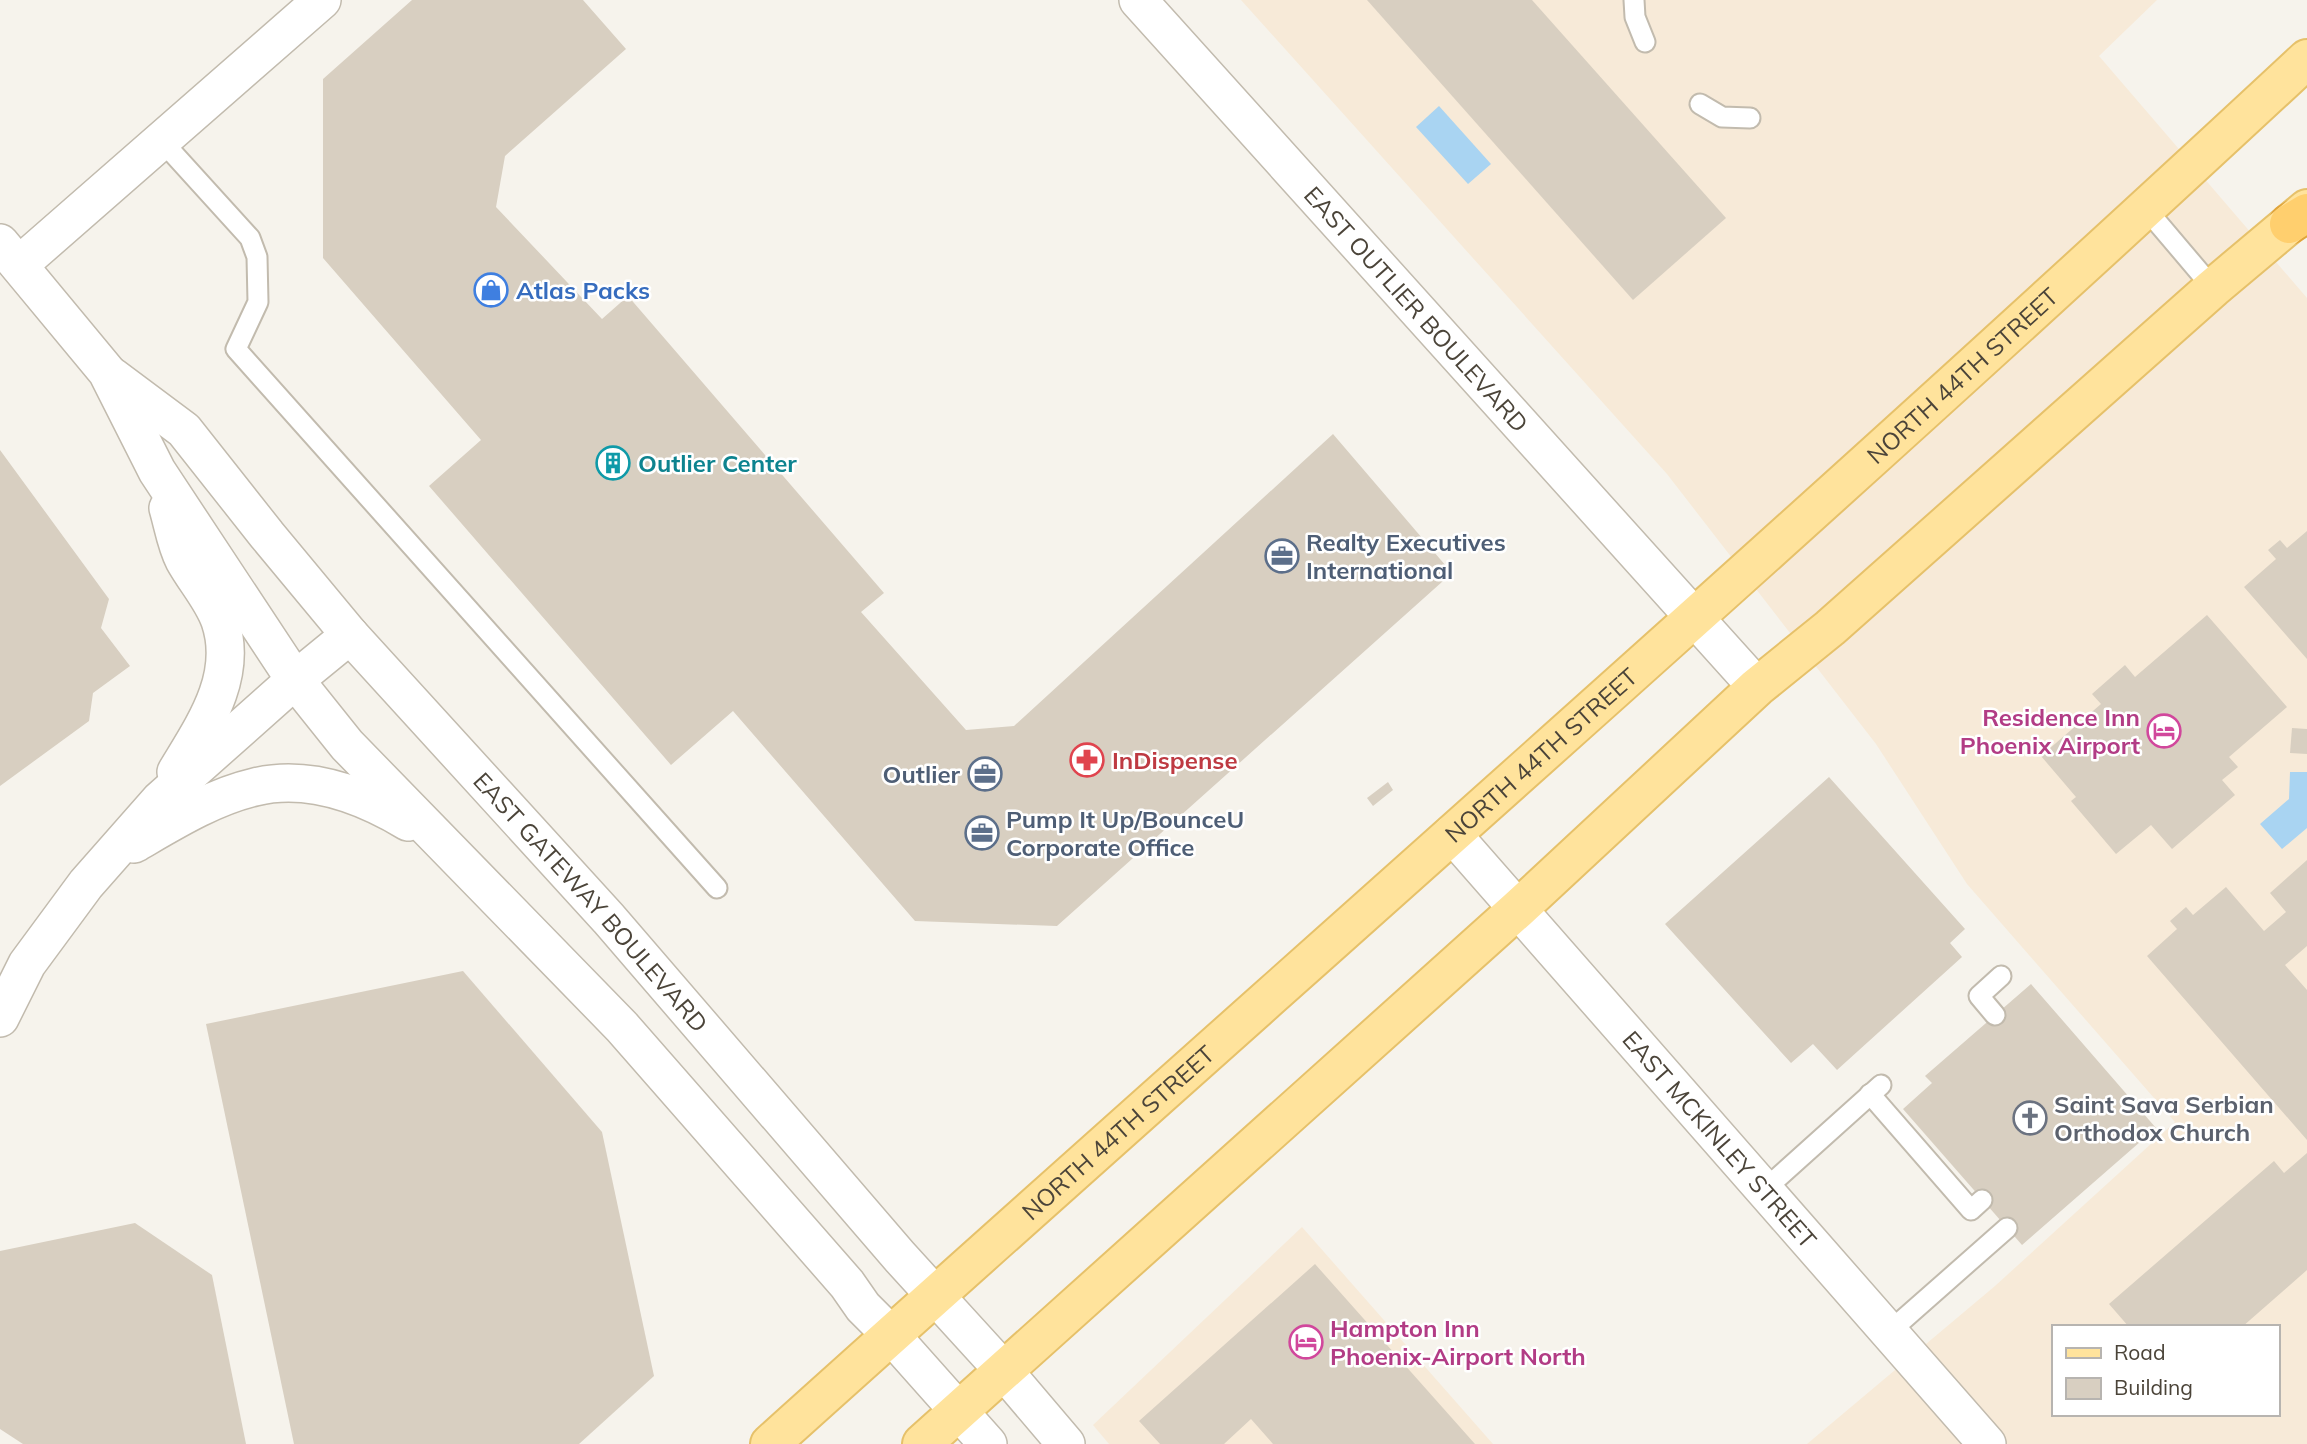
<svg xmlns="http://www.w3.org/2000/svg" width="2307" height="1444" font-family="Mulish,sans-serif">
<style>
.commercial{fill:#f7ead8;fill-rule:evenodd}
.water{fill:#a9d4f2}
.building{fill:#d8cfc1}
.lines{fill:none;stroke-linecap:round;stroke-linejoin:round}
.lane-casing{stroke:#c2bbae;stroke-width:23}
.street-casing{stroke:#c2bbae;stroke-width:40}
.primary-casing{stroke:#e6c16a;stroke-width:42}
.highway-casing{stroke:#e0a43c;stroke-width:42}
.lane{stroke:#fff;stroke-width:19}
.street{stroke:#fff;stroke-width:37}
.primary{stroke:#ffe39c;stroke-width:38}
.highway{stroke:#ffcf6e;stroke-width:38}
.labels{text-anchor:middle;dominant-baseline:central;stroke-width:5;stroke-linejoin:round;paint-order:stroke}
.shop-label{font-size:24px;font-weight:bold;fill:#366cbe;stroke:#fff;text-anchor:start}
.street-label{font-size:24px;fill:#4b4439;stroke:#fff}
.culture-label{font-size:24px;font-weight:bold;fill:#0d838f;stroke:#fff;text-anchor:start}
.service-label{font-size:24px;font-weight:bold;fill:#4e5e75;stroke:#fff;text-anchor:start}
.hotel-label{font-size:24px;font-weight:bold;fill:#b23c85;stroke:#fff;text-anchor:end}
.health-label{font-size:24px;font-weight:bold;fill:#be3a42;stroke:#fff;text-anchor:start}
.worship-label{font-size:24px;font-weight:bold;fill:#5b616d;stroke:#fff;text-anchor:start}
</style>
<rect width="100%" height="100%" fill="#f6f3ec"/>
<g class="commercial">
<path d="M 1241,0 L 2157,0 L 2099,56 L 2307,298 L 2307,1444 L 1807,1444 L 1995,1286 L 2175,1122 L 1967,884 L 1876,744 L 1667,474 ZM 2053,1327 L 2277,1327 L 2277,1414 L 2053,1414 Z"/>
<path d="M 1302,1227 L 1493,1444 L 1109,1444 L 1093,1425 Z"/>
</g>
<g class="water">
<path d="M 1439,106 L 1491,164 L 1468,184 L 1416,127 Z"/>
<path d="M 2290,772 L 2307,772 L 2307,828 L 2282,849 L 2260,824 L 2289,799 Z"/>
</g>
<g class="building">
<path d="M 412,0 L 583,0 L 626,49 L 505,156 L 496,207 L 602,319 L 628,296 L 884,593 L 861,612 L 966,730 L 1014,726 L 1333,434 L 1452,573 L 1057,926 L 915,921 L 733,711 L 671,765 L 429,486 L 481,440 L 323,258 L 323,79 Z"/>
<path d="M 1367,0 L 1532,0 L 1726,218 L 1633,300 Z"/>
<path d="M 0,450 L 109,599 L 101,628 L 130,666 L 93,693 L 89,721 L 0,786 Z"/>
<path d="M 2307,531 L 2307,659 L 2244,587 L 2276,559 L 2268,550 L 2280,540 L 2287,548 Z"/>
<path d="M 2207,615 L 2287,707 L 2229,757 L 2238,767 L 2222,780 L 2235,795 L 2172,849 L 2151,825 L 2116,854 L 2071,801 L 2076,797 L 2041,756 L 2101,704 L 2092,694 L 2125,665 L 2135,677 Z"/>
<path d="M 2292,728 L 2307,729 L 2307,754 L 2290,753 Z"/>
<path d="M 1829,777 L 1965,929 L 1950,943 L 1962,957 L 1837,1070 L 1813,1044 L 1791,1063 L 1665,924 Z"/>
<path d="M 1388,782 L 1393,790 L 1373,806 L 1367,798 Z"/>
<path d="M 2307,860 L 2307,946 L 2285,965 L 2307,990 L 2307,1140 L 2147,956 L 2177,929 L 2170,921 L 2186,907 L 2193,915 L 2226,887 L 2264,931 L 2286,912 L 2270,893 Z"/>
<path d="M 463,971 L 602,1132 L 654,1376 L 579,1444 L 294,1444 L 206,1024 Z"/>
<path d="M 2031,984 L 2156,1128 L 2022,1245 L 1903,1109 L 1932,1083 L 1925,1076 Z"/>
<path d="M 2307,1153 L 2307,1270 L 2242,1327 L 2129,1327 L 2109,1304 L 2274,1161 L 2284,1173 Z"/>
<path d="M 135,1223 L 212,1275 L 246,1444 L 23,1444 L 0,1429 L 0,1251 Z"/>
<path d="M 1315,1264 L 1475,1444 L 1273,1444 L 1251,1419 L 1224,1444 L 1160,1444 L 1139,1421 Z"/>
</g>
<g class="lines">
<defs>
<g id="lane">
<path d="M 1634,0 L 1635,17 L 1645,42"/>
<path d="M 1700,104 L 1722,117 L 1750,118"/>
<path d="M 161,140 L 250,238 L 257,257 L 258,302 L 236,349 L 717,888"/>
<path d="M 2146,209 L 2213,288"/>
<path d="M 1995,1015 L 1979,996 L 2001,976"/>
<path d="M 1870,1094 L 1971,1210 L 1982,1200"/>
<path d="M 1764,1190 L 1881,1085"/>
<path d="M 1889,1332 L 2007,1228"/>
</g>
<g id="street">
<path id="s1" d="M 1138,0 L 1757,687"/>
<path d="M 0,243 L 107,372 L 157,471 L 295,680 L 347,745 L 622,1027 L 847,1284 L 863,1307 L 891,1335 L 988,1444"/>
<path d="M 19,265 L 322,0"/>
<path id="s2" d="M 113,377 L 184,430 L 267,535 L 350,635 L 609,919 L 900,1257 L 1004,1371 L 1066,1444"/>
<path d="M 168,508 C 173,525 176,545 184,560 C 195,580 213,600 220,621 C 239,677 203,727 176,772"/>
<path id="s3" d="M 1452,834 L 1987,1444"/>
<path d="M 134,844 C 172,822 212,797 255,787 C 309,774 363,795 408,822"/>
<path d="M 0,1018 L 27,964 L 86,884 L 160,800 L 295,680 L 350,635"/>
</g>
<g id="primary">
<path id="s4" d="M 770,1444 C 1282,983 1802,529 2307,59"/>
<path d="M 922,1444 L 1518,909 L 1757,687 L 1830,628 L 2213,288 L 2307,209"/>
</g>
<path id="highway" d="M 2289,224 L 2307,213"/>
</defs>
<use href="#lane" class="lane-casing"/>
<use href="#street" class="street-casing"/>
<use href="#primary" class="primary-casing"/>
<use href="#highway" class="highway-casing"/>
<use href="#lane" class="lane"/>
<use href="#street" class="street"/>
<use href="#primary" class="primary"/>
<use href="#highway" class="highway"/>
</g>
<defs>
<symbol id="shop-ring" viewBox="-11 -11 22 22"><circle r="9.5" fill="#fff" stroke="#3f7fe0" stroke-width="1.5"/><path d="M-5-2.5h2.3a2.7 3.5 0 0 1 5.4 0H5L5.5 6h-11ZM-1.5-2.5h3a1.5 2.3 0 0 0-3 0Z" fill="#3f7fe0"/></symbol>
<symbol id="building-ring" viewBox="-11 -11 22 22"><circle r="9.5" fill="#fff" stroke="#0f9aa8" stroke-width="1.5"/><path d="M-4-6H4V6H1V3H-1V6H-4ZM-2.5-4.3h1.7v1.8h-1.7ZM.8-4.3h1.7v1.8H.8ZM-2.5-1h1.7V.8h-1.7ZM.8-1h1.7V.8H.8Z" fill="#0f9aa8"/></symbol>
<symbol id="office-ring" viewBox="-11 -11 22 22"><circle r="9.5" fill="#fff" stroke="#5c6f8a" stroke-width="1.5"/><path d="M-6-3h4V-5.5h4V-3h4V5H-6ZM-1-4.5V-3h2v-1.5ZM-6 0V1H6V0Z" fill="#5c6f8a"/></symbol>
<symbol id="hotel-ring" viewBox="-11 -11 22 22"><circle r="9.5" fill="#fff" stroke="#d1479c" stroke-width="1.5"/><path d="M-6-4.5h1.5V1H6V5H4.5V3h-9V5H-6ZM-4 0a1.8 1.8 0 1 1 3.6 0ZM.5 0V-2.5h3Q6-2.5 6 0Z" fill="#d1479c"/></symbol>
<symbol id="pharmacy-ring" viewBox="-11 -11 22 22"><circle r="9.5" fill="#fff" stroke="#e0444e" stroke-width="1.5"/><path d="M-2-6h4v4h4v4h-4v4h-4v-4h-4v-4h4Z" fill="#e0444e"/></symbol>
<symbol id="church-ring" viewBox="-11 -11 22 22"><circle r="9.5" fill="#fff" stroke="#6b7280" stroke-width="1.5"/><path d="M-1.2-6h2.4v3.5h3.3v2.4h-3.3V6h-2.4V-.1h-3.3v-2.4h3.3Z" fill="#6b7280"/></symbol>
</defs>
<g fill-rule="evenodd">
<use href="#shop-ring" x="472" y="271" width="38" height="38"/>
<use href="#building-ring" x="594" y="444" width="38" height="38"/>
<use href="#office-ring" x="1263" y="537" width="38" height="38"/>
<use href="#hotel-ring" x="2145" y="712" width="38" height="38"/>
<use href="#pharmacy-ring" x="1068" y="741" width="38" height="38"/>
<use href="#office-ring" x="966" y="755" width="38" height="38"/>
<use href="#office-ring" x="963" y="814" width="38" height="38"/>
<use href="#church-ring" x="2011" y="1099" width="38" height="38"/>
<use href="#hotel-ring" x="1287" y="1323" width="38" height="38"/>
</g>
<g class="labels">
<g class="shop-label">
<text x="516" y="290">Atlas Packs</text>
</g>
<g class="street-label">
<text stroke="none"><textPath href="#s1" startOffset="416">EAST OUTLIER BOULEVARD</textPath></text>
<text stroke="none"><textPath href="#s4" startOffset="1601">NORTH 44TH STREET</textPath></text>
<text stroke="none"><textPath href="#s4" startOffset="1034">NORTH 44TH STREET</textPath></text>
<text stroke="none"><textPath href="#s2" startOffset="712">EAST GATEWAY BOULEVARD</textPath></text>
<text stroke="none"><textPath href="#s4" startOffset="467">NORTH 44TH STREET</textPath></text>
<text stroke="none"><textPath href="#s3" startOffset="406">EAST MCKINLEY STREET</textPath></text>
</g>
<g class="culture-label">
<text x="638" y="463">Outlier Center</text>
</g>
<g class="service-label">
<text x="1306" y="542">Realty Executives<tspan x="1306" dy="28">International</tspan></text>
<text x="960" y="774" text-anchor="end">Outlier</text>
<text x="1006" y="819">Pump It Up/BounceU<tspan x="1006" dy="28">Corporate Office</tspan></text>
</g>
<g class="hotel-label">
<text x="2140" y="717">Residence Inn<tspan x="2140" dy="28">Phoenix Airport</tspan></text>
<text x="1330" y="1328" text-anchor="start">Hampton Inn<tspan x="1330" dy="28">Phoenix-Airport North</tspan></text>
</g>
<g class="health-label">
<text x="1112" y="760">InDispense</text>
</g>
<g class="worship-label">
<text x="2054" y="1104">Saint Sava Serbian<tspan x="2054" dy="28">Orthodox Church</tspan></text>
</g>
</g>
<rect x="2052" y="1325" width="228" height="91" fill="#ffffff" stroke="#b7b4b0" stroke-width="2"/>
<rect x="2066" y="1348" width="35" height="10" fill="#ffe39c" stroke="#b7b4b0" stroke-width="2"/>
<text x="2114" y="1360" font-size="21" fill="#4b4439">Road</text>
<rect x="2066" y="1378" width="35" height="21" fill="#d8cfc1" stroke="#b7b4b0" stroke-width="2"/>
<text x="2114" y="1395" font-size="21" fill="#4b4439">Building</text>
</svg>
